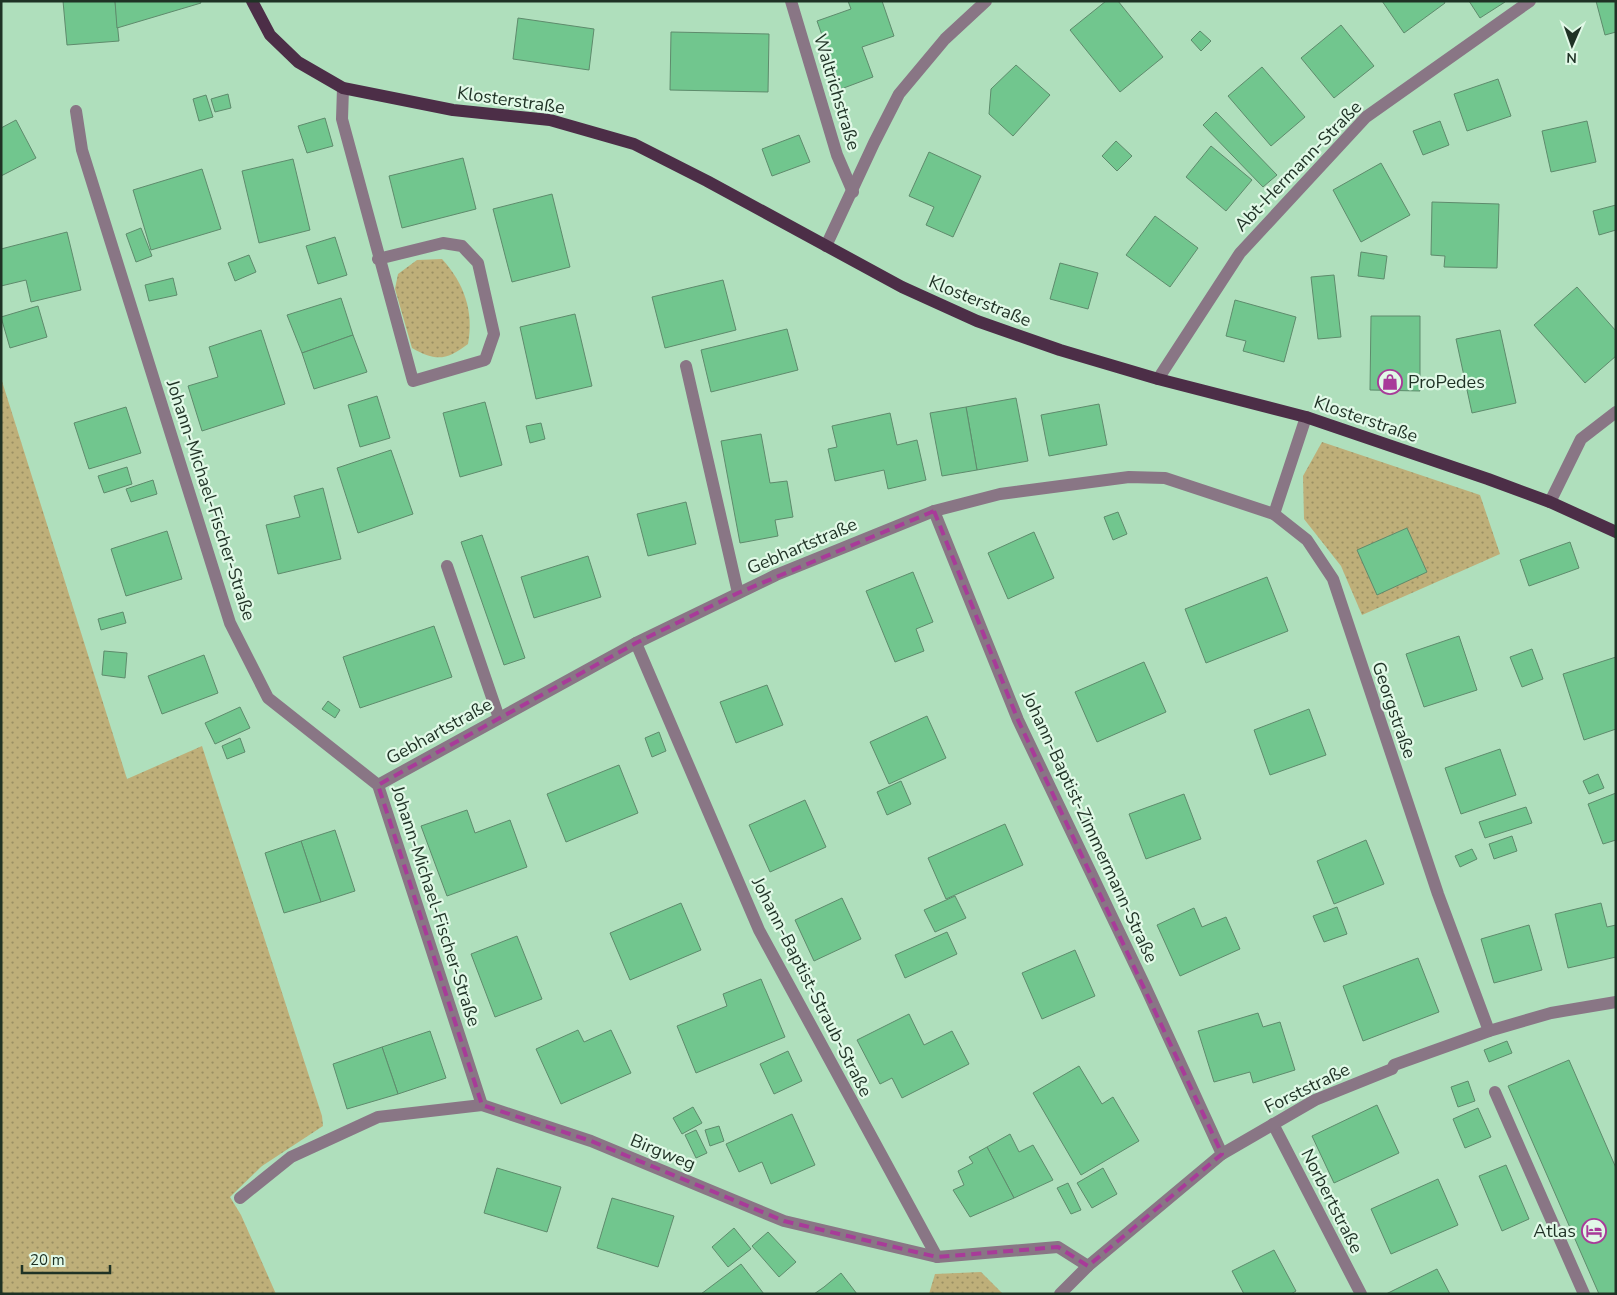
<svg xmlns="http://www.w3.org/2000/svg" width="1617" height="1295" font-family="'Nunito Sans',sans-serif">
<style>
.green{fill:url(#green-dots)}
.building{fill:#71c68e;stroke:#5e8b6c}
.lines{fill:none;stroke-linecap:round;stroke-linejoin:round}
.minor{stroke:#897685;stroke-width:12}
.major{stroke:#4c2e47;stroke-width:12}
.marked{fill:none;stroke:#a83b99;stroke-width:4;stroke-dasharray:10 6;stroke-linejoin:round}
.labels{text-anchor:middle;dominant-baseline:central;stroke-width:4.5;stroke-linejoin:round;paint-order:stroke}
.street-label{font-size:18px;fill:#1f3225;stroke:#e1f9e7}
.poi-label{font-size:18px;fill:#1f3225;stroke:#e1f9e7;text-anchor:start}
</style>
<defs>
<pattern id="green-dots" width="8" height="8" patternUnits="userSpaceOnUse" patternTransform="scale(1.25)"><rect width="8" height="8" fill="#beaf79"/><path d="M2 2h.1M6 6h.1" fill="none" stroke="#9a8f63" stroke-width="1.8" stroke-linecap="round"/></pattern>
</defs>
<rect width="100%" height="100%" fill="#afdfbc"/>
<g class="green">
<path d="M 442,259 C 464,283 474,311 468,344 C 447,360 436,362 412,348 L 395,289 L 398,274 L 417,260 Z"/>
<path d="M 1,378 L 127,779 L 202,746 L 322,1116 L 323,1126 L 262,1166 L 230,1197 L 241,1215 L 276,1294 L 1,1294 Z"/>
<path d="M 1322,442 L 1480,495 L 1500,554 L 1362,615 L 1341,566 L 1304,519 L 1303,476 Z"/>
<path d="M 981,1272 L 1003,1294 L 929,1294 L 935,1274 Z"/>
</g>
<g class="building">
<path d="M 63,1 L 115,1 L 119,41 L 67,45 Z"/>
<path d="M 115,1 L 200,1 L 201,3 L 117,28 Z"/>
<path d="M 848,1 L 882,1 L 894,36 L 862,47 L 873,77 L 841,89 L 817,21 L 851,9 Z"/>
<path d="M 1106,1 L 1118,1 L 1163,57 L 1120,92 L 1070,30 Z"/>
<path d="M 1382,1 L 1444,1 L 1445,3 L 1404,33 Z"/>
<path d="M 1469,1 L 1505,1 L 1505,2 L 1480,18 Z"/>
<path d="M 1596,1 L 1616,1 L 1616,32 L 1605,35 Z"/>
<path d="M 518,18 L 594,29 L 589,70 L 513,59 Z"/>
<path d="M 1341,25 L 1374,66 L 1334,98 L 1301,58 Z"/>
<path d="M 1200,31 L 1211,41 L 1201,51 L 1191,40 Z"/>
<path d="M 671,32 L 769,34 L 768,92 L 670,90 Z"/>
<path d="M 1016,65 L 1050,95 L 1013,136 L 989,114 L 991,89 Z"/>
<path d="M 1262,67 L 1305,117 L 1271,146 L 1228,96 Z"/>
<path d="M 1498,79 L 1511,116 L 1467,131 L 1454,94 Z"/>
<path d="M 228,94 L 231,108 L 215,112 L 211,99 Z"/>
<path d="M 206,95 L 213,117 L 199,121 L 193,99 Z"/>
<path d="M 1216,112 L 1277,175 L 1263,187 L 1203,125 Z"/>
<path d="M 325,118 L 333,146 L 307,153 L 298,126 Z"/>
<path d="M 16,120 L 36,158 L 1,176 L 1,128 Z"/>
<path d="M 1440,121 L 1449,145 L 1423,155 L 1413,131 Z"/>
<path d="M 1587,121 L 1596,162 L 1551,172 L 1542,131 Z"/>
<path d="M 799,135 L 810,162 L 772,176 L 762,149 Z"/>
<path d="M 1116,141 L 1132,156 L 1117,171 L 1102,156 Z"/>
<path d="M 1211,146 L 1252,180 L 1226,211 L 1186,177 Z"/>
<path d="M 929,152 L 981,176 L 953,237 L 926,225 L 934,207 L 909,196 Z"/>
<path d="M 463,158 L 476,209 L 402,228 L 389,176 Z"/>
<path d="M 293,159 L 310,230 L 259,243 L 242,171 Z"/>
<path d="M 1381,163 L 1410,215 L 1361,242 L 1333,190 Z"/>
<path d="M 202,169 L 221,229 L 151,250 L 133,190 Z"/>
<path d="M 552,194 L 570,267 L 512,282 L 493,209 Z"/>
<path d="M 1432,202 L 1499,204 L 1497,268 L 1444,267 L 1445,256 L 1431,255 Z"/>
<path d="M 1616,205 L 1616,230 L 1599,235 L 1593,211 Z"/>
<path d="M 1155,216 L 1198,248 L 1170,287 L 1126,255 Z"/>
<path d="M 141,228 L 152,256 L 136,262 L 126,234 Z"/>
<path d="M 67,232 L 81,290 L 31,302 L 26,280 L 1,286 L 1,249 Z"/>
<path d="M 335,237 L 347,275 L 318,284 L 306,246 Z"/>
<path d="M 1361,252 L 1387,256 L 1384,279 L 1358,276 Z"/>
<path d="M 249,255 L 256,272 L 235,281 L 228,263 Z"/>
<path d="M 1060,263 L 1098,273 L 1088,309 L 1050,299 Z"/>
<path d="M 1334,275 L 1341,337 L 1318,339 L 1311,277 Z"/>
<path d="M 173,278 L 177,295 L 149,301 L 145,285 Z"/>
<path d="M 723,280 L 736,330 L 665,348 L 652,297 Z"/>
<path d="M 1577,287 L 1616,331 L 1616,356 L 1585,383 L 1534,325 Z"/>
<path d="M 341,298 L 353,335 L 302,353 L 287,315 Z"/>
<path d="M 1235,300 L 1296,317 L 1284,362 L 1243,351 L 1246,341 L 1226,336 Z"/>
<path d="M 38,306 L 47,337 L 10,348 L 1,317 Z"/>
<path d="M 575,314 L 592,386 L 536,399 L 520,327 Z"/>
<path d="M 1371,316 L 1420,316 L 1420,391 L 1370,390 Z"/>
<path d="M 787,329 L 798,370 L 711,392 L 701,350 Z"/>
<path d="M 261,330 L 285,404 L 202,431 L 188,386 L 218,377 L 209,347 Z"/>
<path d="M 1500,330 L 1516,403 L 1472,413 L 1456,339 Z"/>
<path d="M 353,335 L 367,372 L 314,389 L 302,353 Z"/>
<path d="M 377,396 L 390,438 L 360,447 L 348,405 Z"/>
<path d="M 1016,398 L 1028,461 L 977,470 L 966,407 Z"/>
<path d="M 485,402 L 502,465 L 460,477 L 443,413 Z"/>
<path d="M 1099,404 L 1107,445 L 1049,456 L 1041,415 Z"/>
<path d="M 126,407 L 141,453 L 89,469 L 74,423 Z"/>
<path d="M 966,407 L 977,470 L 942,476 L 930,413 Z"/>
<path d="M 890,413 L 897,445 L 917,440 L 926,480 L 888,489 L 884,470 L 835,481 L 828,449 L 837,447 L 832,426 Z"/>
<path d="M 541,423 L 545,439 L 530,443 L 526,426 Z"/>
<path d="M 761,434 L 770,483 L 787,481 L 793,517 L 775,520 L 778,536 L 740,543 L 721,441 Z"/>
<path d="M 391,450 L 413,514 L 358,533 L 337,468 Z"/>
<path d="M 127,467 L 132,484 L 104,493 L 98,476 Z"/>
<path d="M 153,480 L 157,494 L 131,502 L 126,489 Z"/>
<path d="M 323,488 L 341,559 L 278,574 L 266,525 L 300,517 L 294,496 Z"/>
<path d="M 686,502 L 696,544 L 648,556 L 637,514 Z"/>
<path d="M 1118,512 L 1127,534 L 1113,540 L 1104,517 Z"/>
<path d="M 1407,528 L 1427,572 L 1377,595 L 1357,550 Z"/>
<path d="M 167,531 L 182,579 L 126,596 L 111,549 Z"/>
<path d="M 1034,532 L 1054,578 L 1008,599 L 988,553 Z"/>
<path d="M 482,535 L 525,658 L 504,665 L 461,542 Z"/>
<path d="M 1570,542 L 1579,568 L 1529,586 L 1520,560 Z"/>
<path d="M 588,556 L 601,597 L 534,618 L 521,577 Z"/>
<path d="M 913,572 L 933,622 L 916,629 L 924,651 L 895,662 L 866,591 Z"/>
<path d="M 1267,577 L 1288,631 L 1206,663 L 1185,609 Z"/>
<path d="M 123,612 L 126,623 L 101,630 L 98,619 Z"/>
<path d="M 434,626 L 452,677 L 360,708 L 343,657 Z"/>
<path d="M 1459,636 L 1477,690 L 1424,707 L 1406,654 Z"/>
<path d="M 1532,649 L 1543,679 L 1522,687 L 1510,657 Z"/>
<path d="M 104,651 L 127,653 L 125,678 L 102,675 Z"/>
<path d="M 204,655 L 218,693 L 162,714 L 148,676 Z"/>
<path d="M 1616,657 L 1616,729 L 1584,740 L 1563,674 Z"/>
<path d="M 1144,662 L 1166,712 L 1097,742 L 1075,692 Z"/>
<path d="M 767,685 L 783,725 L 736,743 L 720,702 Z"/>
<path d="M 328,701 L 340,710 L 335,718 L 322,709 Z"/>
<path d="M 240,707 L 250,728 L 215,744 L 205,723 Z"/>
<path d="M 1309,709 L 1326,755 L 1270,775 L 1254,730 Z"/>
<path d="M 927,716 L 946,758 L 889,784 L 870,742 Z"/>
<path d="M 659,732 L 666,751 L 652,757 L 645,738 Z"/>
<path d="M 240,738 L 245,752 L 227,759 L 222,746 Z"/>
<path d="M 1500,749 L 1516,795 L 1461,814 L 1445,768 Z"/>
<path d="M 619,765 L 638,813 L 566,842 L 547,794 Z"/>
<path d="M 1598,774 L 1604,788 L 1589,794 L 1583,781 Z"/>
<path d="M 901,781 L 911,804 L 887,815 L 877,792 Z"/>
<path d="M 1616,793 L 1616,840 L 1603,844 L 1588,804 Z"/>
<path d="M 1184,794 L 1201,839 L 1146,859 L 1129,814 Z"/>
<path d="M 805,800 L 826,847 L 770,872 L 749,825 Z"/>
<path d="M 1526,807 L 1532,823 L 1485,838 L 1479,822 Z"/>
<path d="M 467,810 L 475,833 L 510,820 L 527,867 L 447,896 L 421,826 Z"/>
<path d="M 1005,824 L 1023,865 L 946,899 L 928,858 Z"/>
<path d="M 335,830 L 355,891 L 321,902 L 301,841 Z"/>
<path d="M 1512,836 L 1517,851 L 1494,859 L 1489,844 Z"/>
<path d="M 1366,840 L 1384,884 L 1334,904 L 1317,861 Z"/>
<path d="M 301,841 L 321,902 L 284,913 L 265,853 Z"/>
<path d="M 1472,849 L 1477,859 L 1460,867 L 1455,856 Z"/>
<path d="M 955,896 L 966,918 L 935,932 L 924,910 Z"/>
<path d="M 842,898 L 861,939 L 814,961 L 795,920 Z"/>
<path d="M 681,903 L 701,950 L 630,980 L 610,933 Z"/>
<path d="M 1601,903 L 1607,927 L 1616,925 L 1616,957 L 1568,968 L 1555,914 Z"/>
<path d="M 1337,907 L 1347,934 L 1324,942 L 1313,916 Z"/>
<path d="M 1194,908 L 1202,927 L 1226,917 L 1240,949 L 1180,976 L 1157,925 Z"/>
<path d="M 1529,925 L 1542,970 L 1494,983 L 1481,939 Z"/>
<path d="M 947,932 L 957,954 L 905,978 L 895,955 Z"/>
<path d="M 517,936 L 542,999 L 495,1017 L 471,954 Z"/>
<path d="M 1075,950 L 1095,996 L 1042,1019 L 1022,973 Z"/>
<path d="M 1418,958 L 1439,1012 L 1363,1041 L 1343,986 Z"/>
<path d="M 761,979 L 785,1037 L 696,1073 L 677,1026 L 727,1006 L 723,994 Z"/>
<path d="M 1258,1013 L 1263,1027 L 1280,1022 L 1295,1070 L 1253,1083 L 1250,1072 L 1214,1082 L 1198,1031 Z"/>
<path d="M 909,1014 L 924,1045 L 952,1031 L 969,1064 L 902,1098 L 892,1078 L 880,1084 L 857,1040 Z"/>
<path d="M 578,1030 L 584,1042 L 611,1030 L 631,1073 L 561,1104 L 536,1049 Z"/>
<path d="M 430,1031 L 446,1078 L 398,1094 L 382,1047 Z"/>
<path d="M 1507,1041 L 1512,1053 L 1489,1062 L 1484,1050 Z"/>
<path d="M 382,1047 L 398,1094 L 347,1109 L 333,1064 Z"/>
<path d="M 788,1051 L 802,1081 L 774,1094 L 760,1064 Z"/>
<path d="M 1569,1060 L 1616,1168 L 1616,1294 L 1599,1294 L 1508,1086 Z"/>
<path d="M 1079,1066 L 1102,1104 L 1113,1097 L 1139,1141 L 1081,1175 L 1033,1093 Z"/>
<path d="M 1468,1081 L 1475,1101 L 1458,1107 L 1451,1087 Z"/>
<path d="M 1377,1105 L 1399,1153 L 1334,1183 L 1312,1136 Z"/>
<path d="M 693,1107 L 702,1123 L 682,1134 L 673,1118 Z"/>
<path d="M 1478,1108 L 1491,1137 L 1465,1148 L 1453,1119 Z"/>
<path d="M 792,1114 L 815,1165 L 771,1184 L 762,1162 L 739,1172 L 726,1144 Z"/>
<path d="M 719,1126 L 724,1141 L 710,1146 L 705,1130 Z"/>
<path d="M 696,1130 L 707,1153 L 696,1158 L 685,1135 Z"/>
<path d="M 1010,1134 L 1019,1152 L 1033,1145 L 1053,1180 L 1014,1198 L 987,1147 Z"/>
<path d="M 987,1147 L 1014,1198 L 970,1217 L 953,1190 L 964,1185 L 958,1171 L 973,1163 L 969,1157 Z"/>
<path d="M 1506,1165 L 1529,1219 L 1502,1231 L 1479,1176 Z"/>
<path d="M 497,1168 L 561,1187 L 547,1232 L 484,1213 Z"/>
<path d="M 1103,1168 L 1117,1194 L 1092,1208 L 1077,1183 Z"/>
<path d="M 1438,1179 L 1458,1225 L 1391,1254 L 1371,1209 Z"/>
<path d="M 1068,1183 L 1081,1210 L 1071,1214 L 1057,1188 Z"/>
<path d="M 612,1198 L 674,1216 L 658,1267 L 597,1248 Z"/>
<path d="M 734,1228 L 751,1249 L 728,1267 L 712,1247 Z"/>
<path d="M 768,1232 L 796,1262 L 779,1277 L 752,1246 Z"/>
<path d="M 1274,1250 L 1296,1291 L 1291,1294 L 1244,1294 L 1232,1271 Z"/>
<path d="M 741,1264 L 764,1294 L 701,1294 Z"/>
<path d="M 1437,1269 L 1450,1294 L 1386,1294 Z"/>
<path d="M 841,1273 L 857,1294 L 814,1294 L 824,1287 Z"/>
</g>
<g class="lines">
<g class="minor">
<path d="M 791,1 L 837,155 L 853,192"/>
<path d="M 343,88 L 342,119 L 413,381 L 485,360 L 494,334 L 478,263 L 462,246 L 443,243 L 378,259"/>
<path d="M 76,111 L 82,150 L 230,623 L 268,698 L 378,785 L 482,1105"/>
<path d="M 826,246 L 874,143 L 899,94 L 945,39 L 986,1"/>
<path d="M 686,366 L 738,593"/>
<path d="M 1158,379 L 1240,253 L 1366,117 L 1530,1"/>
<path d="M 1550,502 L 1581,439 L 1616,412"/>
<path d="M 934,511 L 1018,720 L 1145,986 L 1222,1154"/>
<path d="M 1274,514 L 1306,417"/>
<path d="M 447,566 L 499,718"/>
<path d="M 636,643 L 759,930 L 937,1257"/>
<path d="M 378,785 L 636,643 L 776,575 L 934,511 L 1000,494 L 1129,477 L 1165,478 L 1274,514 L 1307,540 L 1333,579 L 1438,894 L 1489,1031"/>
<path d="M 1495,1092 L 1584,1294"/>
<path d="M 1273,1124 L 1361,1294"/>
<path d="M 240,1198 L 291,1157 L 378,1117 L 482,1105 L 591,1141 L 784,1221 L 937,1257 L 1058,1247 L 1088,1266"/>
<path d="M 1060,1294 L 1088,1266 L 1222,1154 L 1315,1100 L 1392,1069 L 1394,1065 L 1489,1031 L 1551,1013 L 1616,1002"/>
</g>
<path class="major" d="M 252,1 L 270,35 L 298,62 L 343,88 L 453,110 L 550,120 L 634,144 L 707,181 L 902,287 L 977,321 L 1060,350 L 1158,379 L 1306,417 L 1488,479 L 1550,502 L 1616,532"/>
</g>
<path class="marked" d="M 934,511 L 1018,720 L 1222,1154 L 1088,1266 L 1058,1247 L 937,1257 L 784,1221 L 591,1141 L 482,1105 L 378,785 L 636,643 L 738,593 Z"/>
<defs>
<symbol id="shop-ring" viewBox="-11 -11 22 22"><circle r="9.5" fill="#e1f9e7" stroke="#a83b99" stroke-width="1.5"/><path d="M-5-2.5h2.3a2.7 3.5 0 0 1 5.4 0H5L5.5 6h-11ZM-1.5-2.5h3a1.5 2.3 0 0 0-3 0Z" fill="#a83b99"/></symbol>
<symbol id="hotel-ring" viewBox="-11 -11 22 22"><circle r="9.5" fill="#e1f9e7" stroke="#a83b99" stroke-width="1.5"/><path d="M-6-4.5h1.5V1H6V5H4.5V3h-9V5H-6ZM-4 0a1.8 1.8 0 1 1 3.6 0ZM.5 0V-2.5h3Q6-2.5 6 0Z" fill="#a83b99"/></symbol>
</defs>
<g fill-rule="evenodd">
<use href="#shop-ring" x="1376" y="368" width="28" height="28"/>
<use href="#hotel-ring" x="1580" y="1217" width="28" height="28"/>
</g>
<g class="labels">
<g class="street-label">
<text transform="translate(837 92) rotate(73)">Waltrichstraße</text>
<text transform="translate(511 100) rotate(8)">Klosterstraße</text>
<text transform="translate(1298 166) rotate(-46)">Abt-Hermann-Straße</text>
<text transform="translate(980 301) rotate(22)">Klosterstraße</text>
<text transform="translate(1366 419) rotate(19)">Klosterstraße</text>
<text transform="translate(211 500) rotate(72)">Johann-Michael-Fischer-Straße</text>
<text transform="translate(802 546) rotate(-23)">Gebhartstraße</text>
<text transform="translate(1394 710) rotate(71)">Georgstraße</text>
<text transform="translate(439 731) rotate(-29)">Gebhartstraße</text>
<text transform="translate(1090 827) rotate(65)">Johann-Baptist-Zimmermann-Straße</text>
<text transform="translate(436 906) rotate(72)">Johann-Michael-Fischer-Straße</text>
<text transform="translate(812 987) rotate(63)">Johann-Baptist-Straub-Straße</text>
<text transform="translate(1307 1088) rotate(-26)">Forststraße</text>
<text transform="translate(663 1152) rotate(22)">Birgweg</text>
<text transform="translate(1332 1201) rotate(63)">Norbertstraße</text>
</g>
<g class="poi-label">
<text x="1408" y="382">ProPedes</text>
<text x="1576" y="1231" text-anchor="end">Atlas</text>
</g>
</g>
<rect width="1617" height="1295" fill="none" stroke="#1f3225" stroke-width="5"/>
<g transform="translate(1572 45) rotate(182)" stroke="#e1f9e7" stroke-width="4" paint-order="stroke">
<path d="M0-4L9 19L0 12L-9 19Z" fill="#1f3225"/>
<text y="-8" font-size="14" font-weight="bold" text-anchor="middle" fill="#1f3225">N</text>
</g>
<path d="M22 1265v8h88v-8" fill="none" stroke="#1f3225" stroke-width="2.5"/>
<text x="30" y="1265" font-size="15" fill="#1f3225" stroke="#e1f9e7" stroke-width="4" paint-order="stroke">20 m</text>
</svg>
